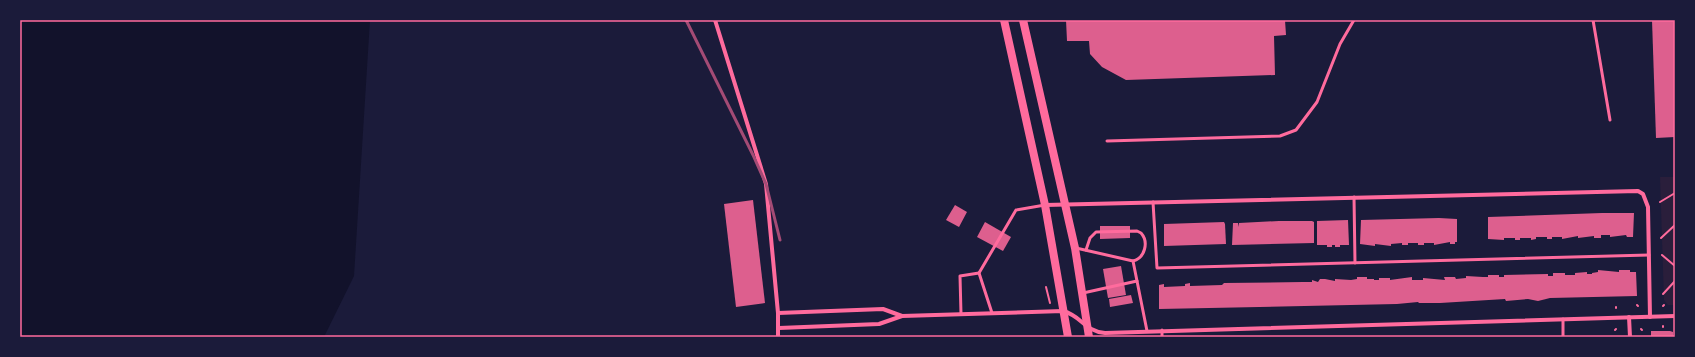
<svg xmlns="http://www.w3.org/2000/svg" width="1695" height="357" font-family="Barlow,sans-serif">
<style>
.green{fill:#2a1e3b}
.water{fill:#12122b}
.building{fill:#dd5f8e}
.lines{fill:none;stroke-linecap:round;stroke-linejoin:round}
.path{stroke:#ff6b9d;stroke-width:2}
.service{stroke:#ff6b9d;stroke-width:3}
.minor{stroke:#ff6b9d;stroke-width:4}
.secondary{stroke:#ff6b9d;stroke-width:8}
.rail{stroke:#a44b75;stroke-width:3}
.neatline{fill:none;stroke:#ff6b9d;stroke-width:1.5}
</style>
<rect width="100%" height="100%" fill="#1b1b3a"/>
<path class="green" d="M 1660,177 L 1675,177 L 1675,305 L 1668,305 L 1664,300 Z"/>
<path class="water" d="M 20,20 L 370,20 L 354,276 L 324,337 L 20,337 Z"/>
<g class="building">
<path d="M 1066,20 L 1285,20 L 1286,35 L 1274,36 L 1275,75 L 1126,80 L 1102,67 L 1090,54 L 1089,41 L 1067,41 Z"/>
<path d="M 1652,20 L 1675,20 L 1675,137 L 1656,138 Z"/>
<path d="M 753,200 L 765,303 L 736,307 L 724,204 Z"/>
<path d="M 955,205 L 967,212 L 959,227 L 946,220 Z"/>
<path d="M 1602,213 L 1634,213 L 1633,237 L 1627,237 L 1626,235 L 1610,237 L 1610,235 L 1601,235 L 1601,238 L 1594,238 L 1594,236 L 1578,238 L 1578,236 L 1562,239 L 1562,237 L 1552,237 L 1552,239 L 1547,239 L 1547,237 L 1536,237 L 1536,239 L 1531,240 L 1531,238 L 1520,238 L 1520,240 L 1515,240 L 1515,238 L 1504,238 L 1504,240 L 1488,239 L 1488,217 Z"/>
<path d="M 1439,218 L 1457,219 L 1457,242 L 1455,242 L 1455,244 L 1450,244 L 1450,242 L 1434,245 L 1434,243 L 1424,243 L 1424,245 L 1418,245 L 1418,243 L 1408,243 L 1408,245 L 1402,245 L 1402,243 L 1391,244 L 1391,246 L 1375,244 L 1375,246 L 1360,244 L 1361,220 Z"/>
<path d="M 1348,220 L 1349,245 L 1340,245 L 1340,247 L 1335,247 L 1335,245 L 1332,245 L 1332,247 L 1327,247 L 1327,245 L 1317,245 L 1317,221 Z"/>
<path d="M 1279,221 L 1312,221 L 1314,222 L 1314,243 L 1232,245 L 1233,223 L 1238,223 L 1238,227 L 1239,223 Z"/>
<path d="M 985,222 L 1011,237 L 1003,251 L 977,237 Z"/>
<path d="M 1224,222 L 1225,224 L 1226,244 L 1164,246 L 1164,224 Z"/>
<path d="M 1100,226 L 1130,226 L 1130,238 L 1100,239 Z"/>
<path d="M 1121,266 L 1126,295 L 1108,298 L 1103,269 Z"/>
<path d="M 1598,270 L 1619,272 L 1619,270 L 1630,270 L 1630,272 L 1636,272 L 1637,296 L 1550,298 L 1538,301 L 1528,299 L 1506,301 L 1505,299 L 1440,303 L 1419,303 L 1418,302 L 1397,304 L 1159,309 L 1159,285 L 1164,284 L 1164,287 L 1185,286 L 1185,284 L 1190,283 L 1190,286 L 1222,285 L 1224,283 L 1303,282 L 1312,282 L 1312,280 L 1318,282 L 1320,279 L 1325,279 L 1335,281 L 1335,279 L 1351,280 L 1357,279 L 1357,277 L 1367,277 L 1367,279 L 1374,279 L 1374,280 L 1379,280 L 1379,278 L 1390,278 L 1390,280 L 1412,277 L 1412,280 L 1423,280 L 1423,278 L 1445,280 L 1444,277 L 1455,277 L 1456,279 L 1466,278 L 1466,276 L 1483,277 L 1488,277 L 1488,275 L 1499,275 L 1499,277 L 1504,277 L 1504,275 L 1548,274 L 1548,276 L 1553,276 L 1553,273 L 1565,273 L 1565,275 L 1575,275 L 1575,273 L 1587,272 L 1587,274 L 1592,274 L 1592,273 L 1598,272 Z"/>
<path d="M 1131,295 L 1133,303 L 1110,307 L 1109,299 Z"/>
<path d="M 1651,331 L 1670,331 L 1673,332 L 1673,337 L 1646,337 L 1651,336 Z"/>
</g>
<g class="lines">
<g class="path">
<path d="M 1660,202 L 1675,193"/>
<path d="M 1661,238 L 1675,225"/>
<path d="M 1662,255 L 1675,266"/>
<path d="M 1046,287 L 1050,303"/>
<path d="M 1663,294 L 1675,281"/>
<path d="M 1637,305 L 1638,306"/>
<path d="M 1663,306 L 1664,305"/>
<path d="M 1616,307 L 1616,308"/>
<path d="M 1663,327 L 1663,326"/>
<path d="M 1641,329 L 1642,330"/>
<path d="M 1615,330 L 1616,329"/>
</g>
<g class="service">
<path d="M 1593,20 L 1610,120"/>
<path d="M 1107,141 L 1280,136 L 1296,130 L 1317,102 L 1340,44 L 1354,20"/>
<path d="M 1354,197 L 1355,263"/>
<path d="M 1153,202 L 1157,268 L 1649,255"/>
<path d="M 1076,248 L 1133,261 L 1147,331"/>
<path d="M 1086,250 L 1090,238 L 1096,232 L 1137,231 L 1141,233 C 1149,242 1145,258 1133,261"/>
<path d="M 1083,293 L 1137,281"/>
<path d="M 992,313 L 979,273 L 1016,210 L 1045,205"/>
<path d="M 961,314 L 960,276 L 979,273"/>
<path d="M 1563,319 L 1563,337"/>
<path d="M 1162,330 L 1162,337"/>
</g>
<g class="minor">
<path d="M 715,20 L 766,184 L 778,313 L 778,337"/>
<path d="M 1045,205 L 1638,191 L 1643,194 L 1648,207 L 1650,317"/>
<path d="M 778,313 L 883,309 L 902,316"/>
<path d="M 1629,317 L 1630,337"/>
<path d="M 779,328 L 879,324 L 902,316 L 1063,311 C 1082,316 1084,331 1105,333 L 1675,316"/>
</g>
<g class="secondary">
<path d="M 1004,20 L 1045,205 L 1068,337"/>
<path d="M 1023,20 L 1075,248 L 1089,337"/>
</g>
<path class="rail" d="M 686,20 L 753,155 L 766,184 L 780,240"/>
</g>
<rect width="1695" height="357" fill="none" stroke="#1b1b3a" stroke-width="42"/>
<rect x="21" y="21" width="1653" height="315" class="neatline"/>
</svg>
